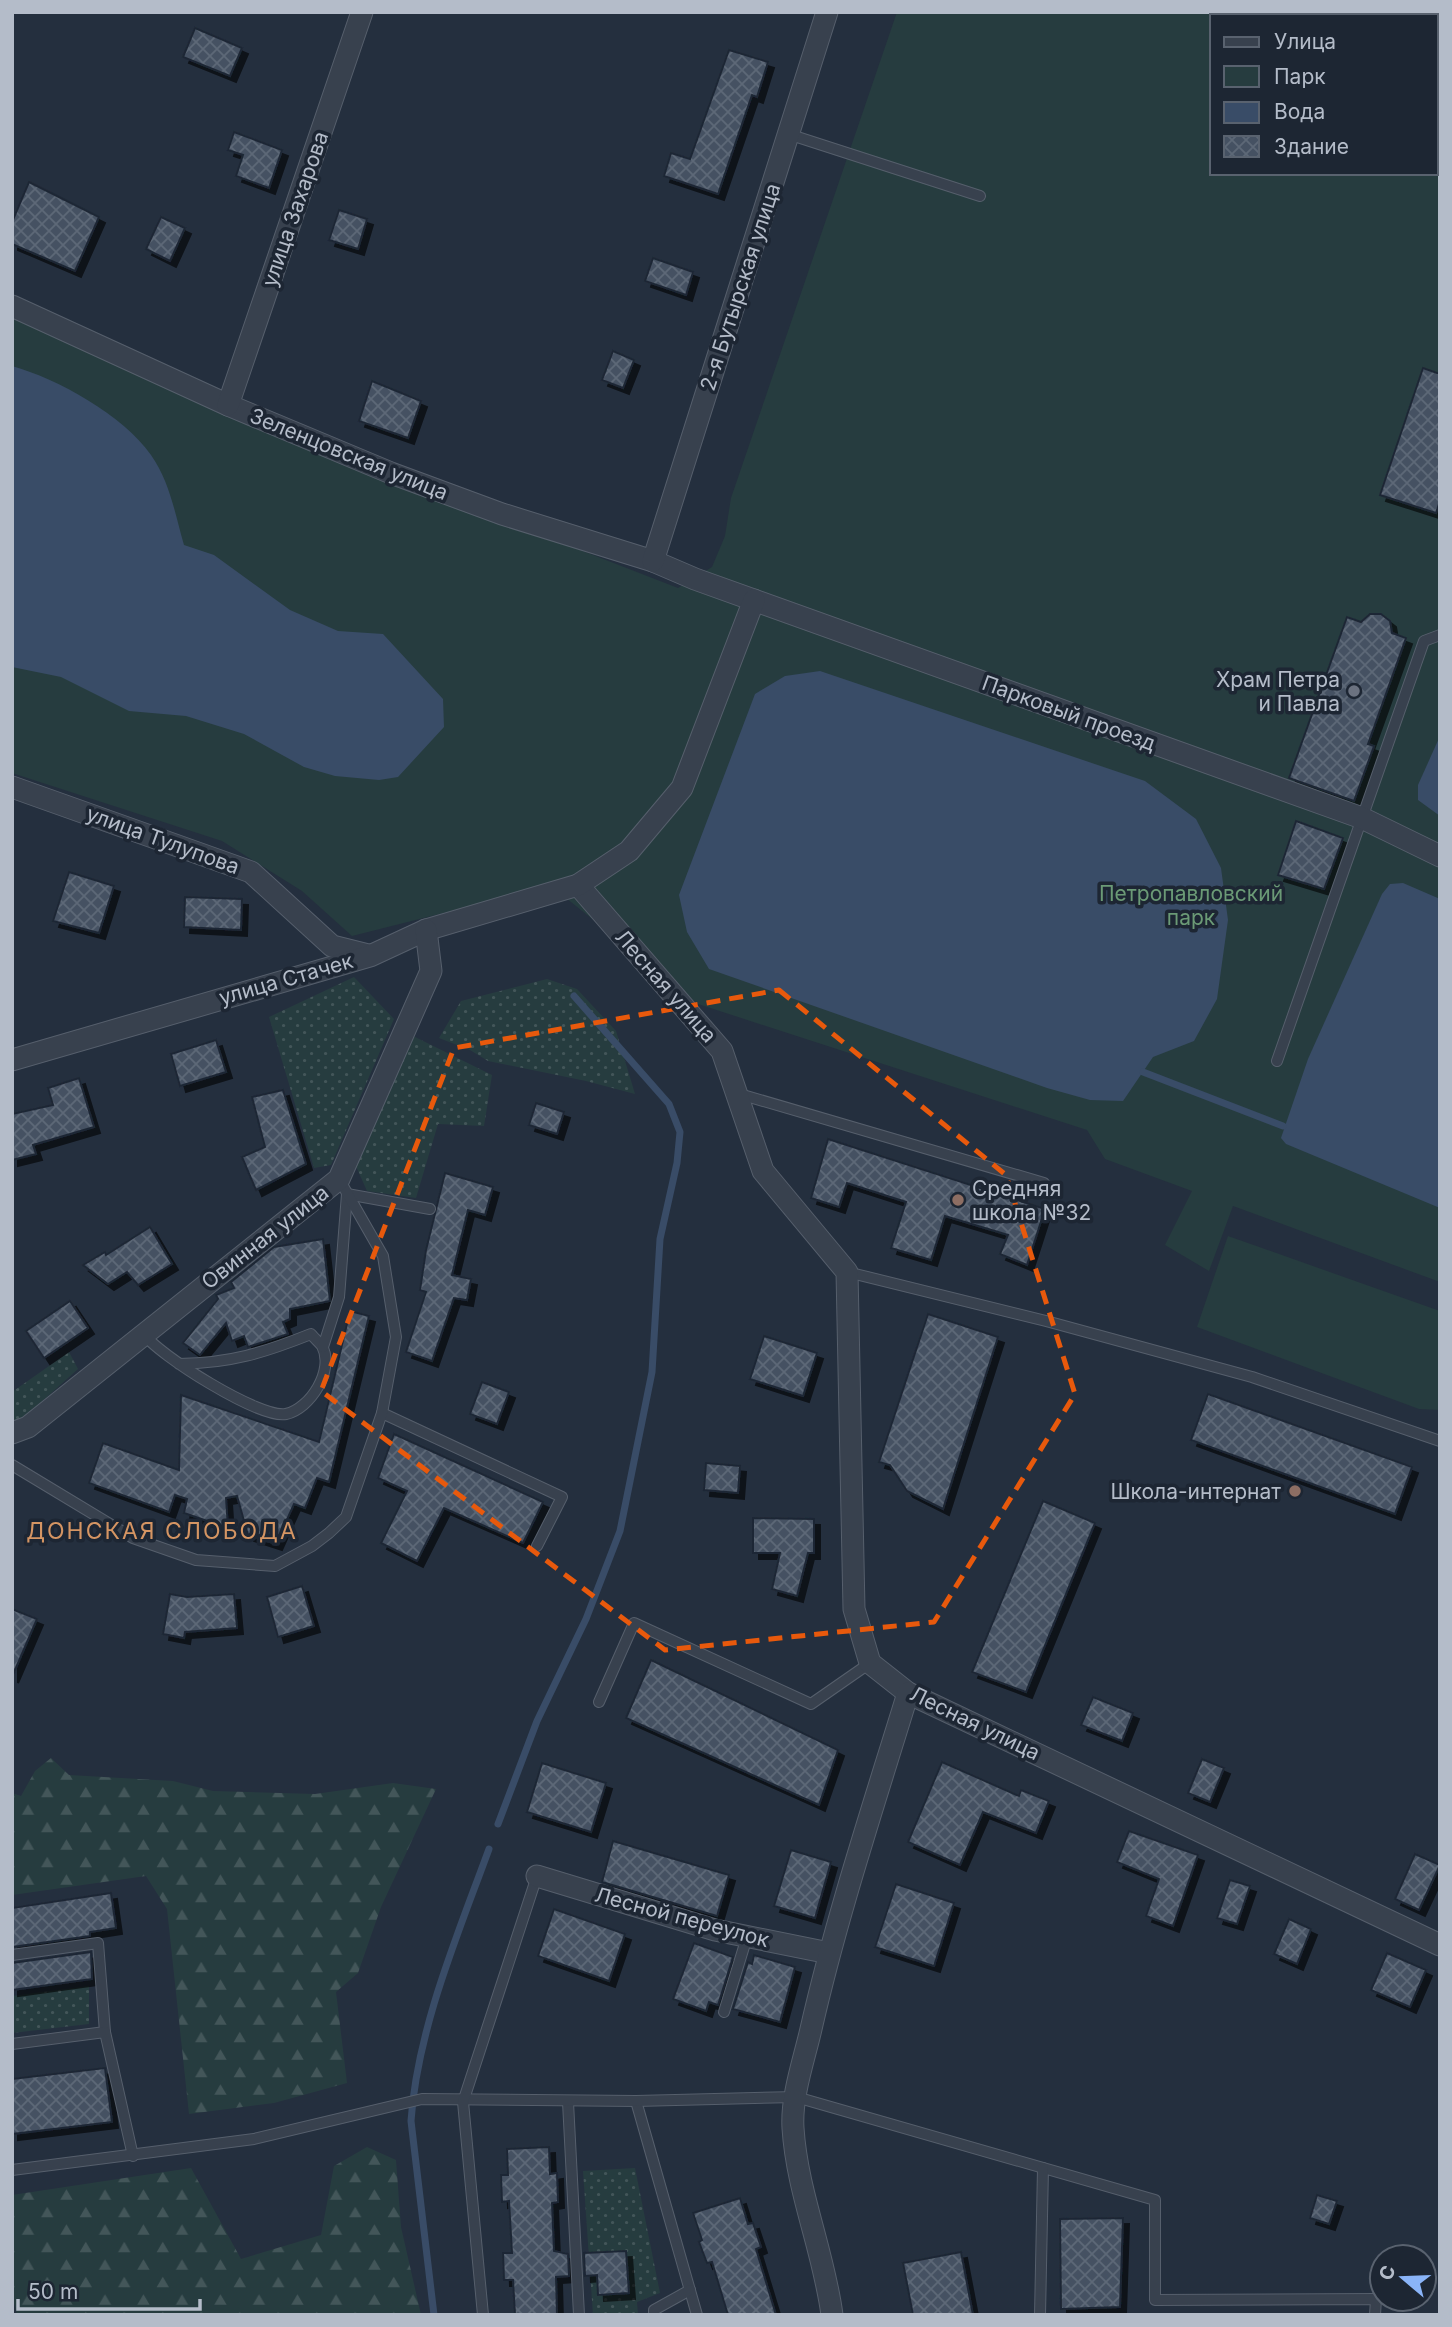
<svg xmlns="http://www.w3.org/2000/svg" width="1452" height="2327" font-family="Inter,sans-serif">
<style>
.grass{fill:url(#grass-dots)}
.forest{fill:url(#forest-firs)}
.park{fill:#263c3f;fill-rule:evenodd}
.water{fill:#394c67}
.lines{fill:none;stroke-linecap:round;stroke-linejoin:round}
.stream{stroke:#394c67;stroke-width:7}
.building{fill:url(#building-cross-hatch);stroke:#1f2835;stroke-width:2;filter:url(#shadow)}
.lane-casing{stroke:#565f6c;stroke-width:12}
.street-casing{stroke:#565f6c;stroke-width:23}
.lane{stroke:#38414e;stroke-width:10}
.street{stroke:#38414e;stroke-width:21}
.marked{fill:none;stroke:#e8590c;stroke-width:5;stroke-dasharray:14 9;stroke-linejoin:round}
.worship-dot{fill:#6b7280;stroke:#1d2633;stroke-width:2.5}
.education-dot{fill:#8d6e63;stroke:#1d2633;stroke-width:2.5}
.labels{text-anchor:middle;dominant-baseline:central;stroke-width:7;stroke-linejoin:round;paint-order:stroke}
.street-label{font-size:21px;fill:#b4bcc9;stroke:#1d2633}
.poi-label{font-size:21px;fill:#b4bcc9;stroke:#1d2633;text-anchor:end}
.park-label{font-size:21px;fill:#6b9a76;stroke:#1d2633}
.neighbourhood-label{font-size:23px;letter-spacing:2px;fill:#d59563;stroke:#1d2633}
</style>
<defs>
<pattern id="grass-dots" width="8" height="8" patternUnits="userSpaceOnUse" patternTransform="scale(1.75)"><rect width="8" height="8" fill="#263c3f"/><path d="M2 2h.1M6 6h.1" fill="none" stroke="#435659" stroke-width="1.8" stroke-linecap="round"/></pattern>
<pattern id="forest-firs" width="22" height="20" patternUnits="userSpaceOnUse" patternTransform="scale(1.75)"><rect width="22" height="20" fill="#263c3f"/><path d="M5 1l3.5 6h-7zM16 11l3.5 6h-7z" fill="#435659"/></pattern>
<pattern id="building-cross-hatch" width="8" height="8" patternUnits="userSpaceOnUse" patternTransform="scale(1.75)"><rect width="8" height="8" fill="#455162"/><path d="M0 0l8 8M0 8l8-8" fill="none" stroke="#5d6877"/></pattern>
<filter id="shadow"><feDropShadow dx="6" dy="6" stdDeviation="0" flood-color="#0009"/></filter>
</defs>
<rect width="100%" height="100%" fill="#242f3e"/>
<g class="grass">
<path d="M 354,977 L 394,1019 L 331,1165 L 314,1168 L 269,1017 Z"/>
<path d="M 547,979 L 577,989 L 616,1031 L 635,1094 L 586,1081 L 488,1061 L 470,1050 L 439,1038 L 461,1001 Z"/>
<path d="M 413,1036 L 492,1075 L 484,1126 L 438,1124 L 416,1198 L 367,1191 L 355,1164 Z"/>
<path d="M 69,1352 L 78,1369 L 18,1423 L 12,1424 L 12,1392 Z"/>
<path d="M 89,1986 L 89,2024 L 12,2033 L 12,1996 Z"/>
<path d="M 635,2168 L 660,2293 L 637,2302 L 638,2315 L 593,2315 L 583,2171 Z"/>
</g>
<g class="forest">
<path d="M 51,1758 L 69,1775 L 173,1781 L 213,1791 L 315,1794 L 393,1783 L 436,1789 L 381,1907 L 358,1973 L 336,1992 L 347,2083 L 274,2103 L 189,2114 L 167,1909 L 146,1876 L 12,1895 L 12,1793 L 21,1796 L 35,1771 Z"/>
<path d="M 367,2147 L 396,2160 L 401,2227 L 421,2315 L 17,2315 L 12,2295 L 12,2195 L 191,2168 L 241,2259 L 321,2235 L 334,2166 Z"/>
</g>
<g class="park">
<path d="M 897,12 L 1440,12 L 1440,1282 L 1233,1206 L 1209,1271 L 1165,1245 L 1192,1191 L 1105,1159 L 1087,1130 L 698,1004 L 551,886 L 352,936 L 302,891 L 222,841 L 12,773 L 12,317 L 307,444 L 678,588 L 712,567 L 725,536 L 731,498 ZM 1212,16 L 1436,16 L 1436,173 L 1212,173 Z"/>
<path d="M 1228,1236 L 1440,1311 L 1440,1410 L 1419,1409 L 1197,1327 Z"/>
</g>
<g class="water">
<path d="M 12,366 C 58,379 123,415 151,455 C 170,482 175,514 184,545 L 214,555 L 290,610 L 338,631 L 383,634 L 443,699 L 444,727 L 398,777 L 379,780 L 335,776 L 304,767 L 244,734 L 186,716 L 129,711 L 61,677 L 12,667 Z"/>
<path d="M 820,671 L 1145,781 L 1196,819 L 1221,868 L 1228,920 L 1217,999 L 1194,1041 L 1153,1057 L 1123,1101 L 1090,1100 L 1047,1088 L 709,969 L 687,932 L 679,895 L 755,694 L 785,676 Z"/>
<path d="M 1440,736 L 1440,816 L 1418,800 L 1418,785 Z"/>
<path d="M 1403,883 L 1440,899 L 1440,1208 L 1286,1144 L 1281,1138 L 1308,1059 L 1382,894 L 1390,884 Z"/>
</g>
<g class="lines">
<g class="stream">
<path d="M 1143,1072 L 1283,1126"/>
<path d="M 498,1824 L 537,1721 L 586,1619 L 620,1531 L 652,1372 L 660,1239 L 677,1163 L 680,1132 L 669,1104 L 574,996"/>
<path d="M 434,2315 L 411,2121 C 417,2030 458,1934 489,1849"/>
</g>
</g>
<g class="building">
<path d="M 195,28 L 242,48 L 230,76 L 183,57 Z"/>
<path d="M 729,50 L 768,62 L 757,97 L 752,95 L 718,194 L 664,176 L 671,153 L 690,159 Z"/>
<path d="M 234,132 L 282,150 L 269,188 L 236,176 L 243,155 L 228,150 Z"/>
<path d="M 29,182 L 99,217 L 75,271 L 12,244 L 12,222 Z"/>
<path d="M 339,210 L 367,219 L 358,249 L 329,240 Z"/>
<path d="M 161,217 L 185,228 L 170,261 L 146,249 Z"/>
<path d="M 653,258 L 693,272 L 686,295 L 645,281 Z"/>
<path d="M 613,351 L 634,360 L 623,388 L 602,380 Z"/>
<path d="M 1423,368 L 1440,374 L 1440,501 L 1436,513 L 1380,495 Z"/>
<path d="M 372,381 L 421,401 L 408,438 L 359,421 Z"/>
<path d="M 1370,614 L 1381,614 L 1390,621 L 1392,633 L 1406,638 L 1368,744 L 1374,746 L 1354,801 L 1289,778 L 1347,617 L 1361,622 Z"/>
<path d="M 1296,821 L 1343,838 L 1324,889 L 1278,875 Z"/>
<path d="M 69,872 L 114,886 L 99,933 L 53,921 Z"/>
<path d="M 185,897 L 242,899 L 241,930 L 184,927 Z"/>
<path d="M 216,1040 L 226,1072 L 180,1086 L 171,1054 Z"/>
<path d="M 79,1078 L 94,1127 L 33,1145 L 36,1154 L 12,1160 L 12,1114 L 53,1105 L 48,1088 Z"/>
<path d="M 283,1090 L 306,1164 L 256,1190 L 242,1157 L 265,1147 L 252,1097 Z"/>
<path d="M 536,1103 L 564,1112 L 557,1134 L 529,1125 Z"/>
<path d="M 828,1139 L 1045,1209 L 1027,1265 L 1000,1254 L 1008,1235 L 945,1216 L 931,1260 L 891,1248 L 906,1202 L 847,1183 L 839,1207 L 811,1198 Z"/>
<path d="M 445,1173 L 493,1187 L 485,1215 L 468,1210 L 452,1275 L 471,1279 L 467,1300 L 454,1298 L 432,1361 L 406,1352 L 426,1292 L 420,1290 L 426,1250 Z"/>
<path d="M 150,1227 L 172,1264 L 138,1285 L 127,1272 L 108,1284 L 83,1265 L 105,1252 L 106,1255 Z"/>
<path d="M 323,1239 L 330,1301 L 290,1309 L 290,1319 L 283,1322 L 288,1334 L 248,1347 L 244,1336 L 232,1341 L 226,1323 L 200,1355 L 183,1343 L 218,1299 L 216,1295 L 234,1288 L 231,1282 L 274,1247 Z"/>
<path d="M 70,1301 L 88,1328 L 44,1358 L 26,1331 Z"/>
<path d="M 350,1311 L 369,1316 L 329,1482 L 317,1478 L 305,1508 L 294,1504 L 276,1544 L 248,1535 L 237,1496 L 226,1498 L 228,1528 L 184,1513 L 187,1499 L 175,1495 L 169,1512 L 89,1483 L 103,1443 L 179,1470 L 181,1395 L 319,1442 Z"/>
<path d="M 928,1314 L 998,1337 L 943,1509 L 907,1491 L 890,1465 L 879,1462 Z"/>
<path d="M 764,1336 L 817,1353 L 803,1396 L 750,1379 Z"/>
<path d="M 482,1382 L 509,1392 L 497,1424 L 470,1414 Z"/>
<path d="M 1208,1394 L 1412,1467 L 1395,1514 L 1191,1440 Z"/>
<path d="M 394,1434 L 543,1502 L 523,1543 L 444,1508 L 417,1561 L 381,1543 L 407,1491 L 378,1478 Z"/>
<path d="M 706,1463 L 740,1466 L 738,1493 L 704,1490 Z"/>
<path d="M 1043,1501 L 1095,1523 L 1026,1692 L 972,1672 Z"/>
<path d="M 753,1518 L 814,1519 L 814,1553 L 808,1553 L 797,1596 L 772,1589 L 780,1553 L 753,1553 Z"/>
<path d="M 302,1586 L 314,1626 L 278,1637 L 267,1597 Z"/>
<path d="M 170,1594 L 187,1597 L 234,1594 L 237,1628 L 185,1632 L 184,1638 L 163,1634 Z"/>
<path d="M 12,1609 L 37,1619 L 12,1677 Z"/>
<path d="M 651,1660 L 838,1750 L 819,1805 L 626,1718 Z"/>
<path d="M 1093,1697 L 1133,1713 L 1122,1741 L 1081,1725 Z"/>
<path d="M 1202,1759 L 1224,1768 L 1210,1802 L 1188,1793 Z"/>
<path d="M 942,1762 L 1019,1796 L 1021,1790 L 1049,1801 L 1036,1833 L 983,1812 L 960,1865 L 908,1842 Z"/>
<path d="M 542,1763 L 606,1783 L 591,1832 L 527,1812 Z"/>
<path d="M 1129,1831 L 1198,1855 L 1173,1926 L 1146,1916 L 1159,1879 L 1117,1862 Z"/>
<path d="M 613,1841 L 729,1875 L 717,1916 L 602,1882 Z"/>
<path d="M 791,1850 L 831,1862 L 815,1918 L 774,1906 Z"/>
<path d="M 1415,1854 L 1440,1865 L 1419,1910 L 1395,1899 Z"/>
<path d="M 1230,1880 L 1250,1886 L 1237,1924 L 1217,1918 Z"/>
<path d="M 896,1884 L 954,1903 L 934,1966 L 875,1947 Z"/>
<path d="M 111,1893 L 116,1928 L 90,1932 L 90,1936 L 12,1947 L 12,1908 Z"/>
<path d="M 554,1909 L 625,1934 L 609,1981 L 538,1956 Z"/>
<path d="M 1289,1919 L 1311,1929 L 1297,1964 L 1274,1954 Z"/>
<path d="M 694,1943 L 733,1957 L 718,2005 L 709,2002 L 706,2011 L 673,1999 Z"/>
<path d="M 91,1952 L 92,1979 L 12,1990 L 12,1963 Z"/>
<path d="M 1387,1953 L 1426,1970 L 1410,2007 L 1371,1990 Z"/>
<path d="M 754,1955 L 795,1967 L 780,2022 L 733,2009 L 748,1962 L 752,1964 Z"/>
<path d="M 105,2068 L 112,2122 L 12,2134 L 12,2079 Z"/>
<path d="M 549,2147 L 550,2174 L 557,2173 L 558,2202 L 552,2203 L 554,2251 L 568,2254 L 569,2276 L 556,2277 L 557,2315 L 515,2315 L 513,2280 L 504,2280 L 503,2253 L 512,2253 L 509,2201 L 502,2202 L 501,2175 L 508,2175 L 507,2149 Z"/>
<path d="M 1317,2195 L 1337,2201 L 1329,2224 L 1310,2218 Z"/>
<path d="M 740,2198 L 748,2224 L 753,2223 L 761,2247 L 756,2249 L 776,2315 L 728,2315 L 712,2262 L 707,2263 L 699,2242 L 702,2240 L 693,2213 Z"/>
<path d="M 1123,2218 L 1120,2307 L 1061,2309 L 1060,2219 Z"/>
<path d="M 626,2251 L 629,2293 L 598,2295 L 597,2275 L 585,2276 L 584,2253 Z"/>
<path d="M 961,2252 L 973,2315 L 913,2315 L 903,2263 Z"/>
</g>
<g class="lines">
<defs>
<g id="lane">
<path d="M 788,134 L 980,196"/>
<path d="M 1277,1061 L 1424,641 L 1440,635"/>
<path d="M 736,1093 L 1044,1183"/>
<path d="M 847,1272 L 1046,1321 L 1252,1377 L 1440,1441"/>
<path d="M 143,1333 C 158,1355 260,1419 286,1414 C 310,1409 335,1370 322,1346 C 319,1342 314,1338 311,1334 C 263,1353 231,1363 179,1364"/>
<path d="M 323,1347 L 339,1297 L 347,1194 L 430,1209"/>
<path d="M 382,1413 L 562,1497 L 537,1546"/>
<path d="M 12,1465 L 133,1538 L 196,1560 L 275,1566 L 312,1546 L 329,1533 L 346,1517 L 382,1413 L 396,1337 L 383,1256 L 339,1179"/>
<path d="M 599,1702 L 634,1623 L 811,1704 L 870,1663"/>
<path d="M 12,1955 L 98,1943 L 105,2032"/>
<path d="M 724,2012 L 747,1937"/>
<path d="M 12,2044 L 105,2032 L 133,2156"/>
<path d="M 636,2101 L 697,2315"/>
<path d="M 568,2102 L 579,2315"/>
<path d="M 12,2170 L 254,2139 L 422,2099 L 636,2101 L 796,2097 L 1155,2200 L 1155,2300 L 1376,2299 L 1375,2315"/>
<path d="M 483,2315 L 463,2102 L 537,1876"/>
<path d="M 654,2315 L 654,2310 L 690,2290"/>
<path d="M 1040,2315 L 1043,2168"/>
</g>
<g id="street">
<path d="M 12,306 L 228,405 L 391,473 L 502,514 L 653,561 L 695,579 L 1362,818 L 1440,856"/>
<path d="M 228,405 L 362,12"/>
<path d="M 653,561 L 827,12"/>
<path d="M 12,787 L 251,872 L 332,946 L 368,955"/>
<path d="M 578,885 L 722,1051 L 763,1171 L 847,1272 L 854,1609 L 870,1663 L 908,1693 L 1440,1945"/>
<path d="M 12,1060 L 370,956 L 426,930 L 578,885 L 629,851 L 682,788 L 754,600"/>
<path d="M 12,1433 L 28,1427 L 339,1179 L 431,971 L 426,930"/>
<path d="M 537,1876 L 715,1930 L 829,1953"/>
<path d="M 832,2315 C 824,2252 797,2192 793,2128 C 791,2096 804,2060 811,2029 C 837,1915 874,1804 908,1693"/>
</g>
</defs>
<use href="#lane" class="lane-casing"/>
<use href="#street" class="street-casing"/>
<use href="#lane" class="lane"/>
<use href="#street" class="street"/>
</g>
<path class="marked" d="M 779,990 L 1006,1175 L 1075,1394 L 934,1622 L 665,1650 L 321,1391 L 454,1048 Z"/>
<circle class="worship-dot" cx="1354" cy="691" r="7"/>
<g class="education-dot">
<circle cx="958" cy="1200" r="7"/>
<circle cx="1295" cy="1491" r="7"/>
</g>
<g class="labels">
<g class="street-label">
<text transform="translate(295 209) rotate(-71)">улица Захарова</text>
<text transform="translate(740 287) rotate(-72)">2-я Бутырская улица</text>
<text transform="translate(349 454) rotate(22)">Зеленцовская улица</text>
<text transform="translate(1069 713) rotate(20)">Парковый проезд</text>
<text transform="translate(163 840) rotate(20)">улица Тулупова</text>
<text transform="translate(286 979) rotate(-16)">улица Стачек</text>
<text transform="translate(666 986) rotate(49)">Лесная улица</text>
<text transform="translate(265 1237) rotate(-38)">Овинная улица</text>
<text transform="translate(975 1723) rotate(26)">Лесная улица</text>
<text transform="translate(682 1917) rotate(15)">Лесной переулок</text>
</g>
<g class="poi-label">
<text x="1340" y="679">Храм Петра<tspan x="1340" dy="24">и Павла</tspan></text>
<text x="972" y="1188" text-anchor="start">Средняя<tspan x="972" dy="24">школа №32</tspan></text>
<text x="1281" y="1491">Школа-интернат</text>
</g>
<g class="park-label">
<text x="1191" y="893">Петропавловский<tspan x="1191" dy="24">парк</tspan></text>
</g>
<g class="neighbourhood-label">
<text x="162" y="1531">ДОНСКАЯ СЛОБОДА</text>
</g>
</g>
<rect width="1452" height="2327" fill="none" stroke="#b4bcc9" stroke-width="28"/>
<rect x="1210" y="14" width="228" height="161" fill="#1d2633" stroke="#59626f" stroke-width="2"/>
<rect x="1224" y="37" width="35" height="10" fill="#38414e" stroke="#59626f" stroke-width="2"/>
<text x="1274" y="49" font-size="21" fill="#b4bcc9">Улица</text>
<rect x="1224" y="66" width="35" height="21" fill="#263c3f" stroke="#59626f" stroke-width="2"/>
<text x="1274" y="84" font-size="21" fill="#b4bcc9">Парк</text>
<rect x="1224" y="102" width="35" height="21" fill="#394c67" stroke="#59626f" stroke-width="2"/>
<text x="1274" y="119" font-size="21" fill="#b4bcc9">Вода</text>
<rect x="1224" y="136" width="35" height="21" fill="url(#building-cross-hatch)" stroke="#59626f" stroke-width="2"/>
<text x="1274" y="154" font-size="21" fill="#b4bcc9">Здание</text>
<g transform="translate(1403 2278) rotate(289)"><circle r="33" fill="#1d2633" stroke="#59626f" stroke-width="2"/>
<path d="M0-5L12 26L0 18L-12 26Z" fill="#8ab4f8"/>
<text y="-10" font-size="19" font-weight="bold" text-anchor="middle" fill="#b4bcc9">С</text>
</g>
<path d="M18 2299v10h182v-10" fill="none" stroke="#b4bcc9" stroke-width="3.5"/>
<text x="28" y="2299" font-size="21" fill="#b4bcc9" stroke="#1d2633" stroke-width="5" paint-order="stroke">50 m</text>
</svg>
